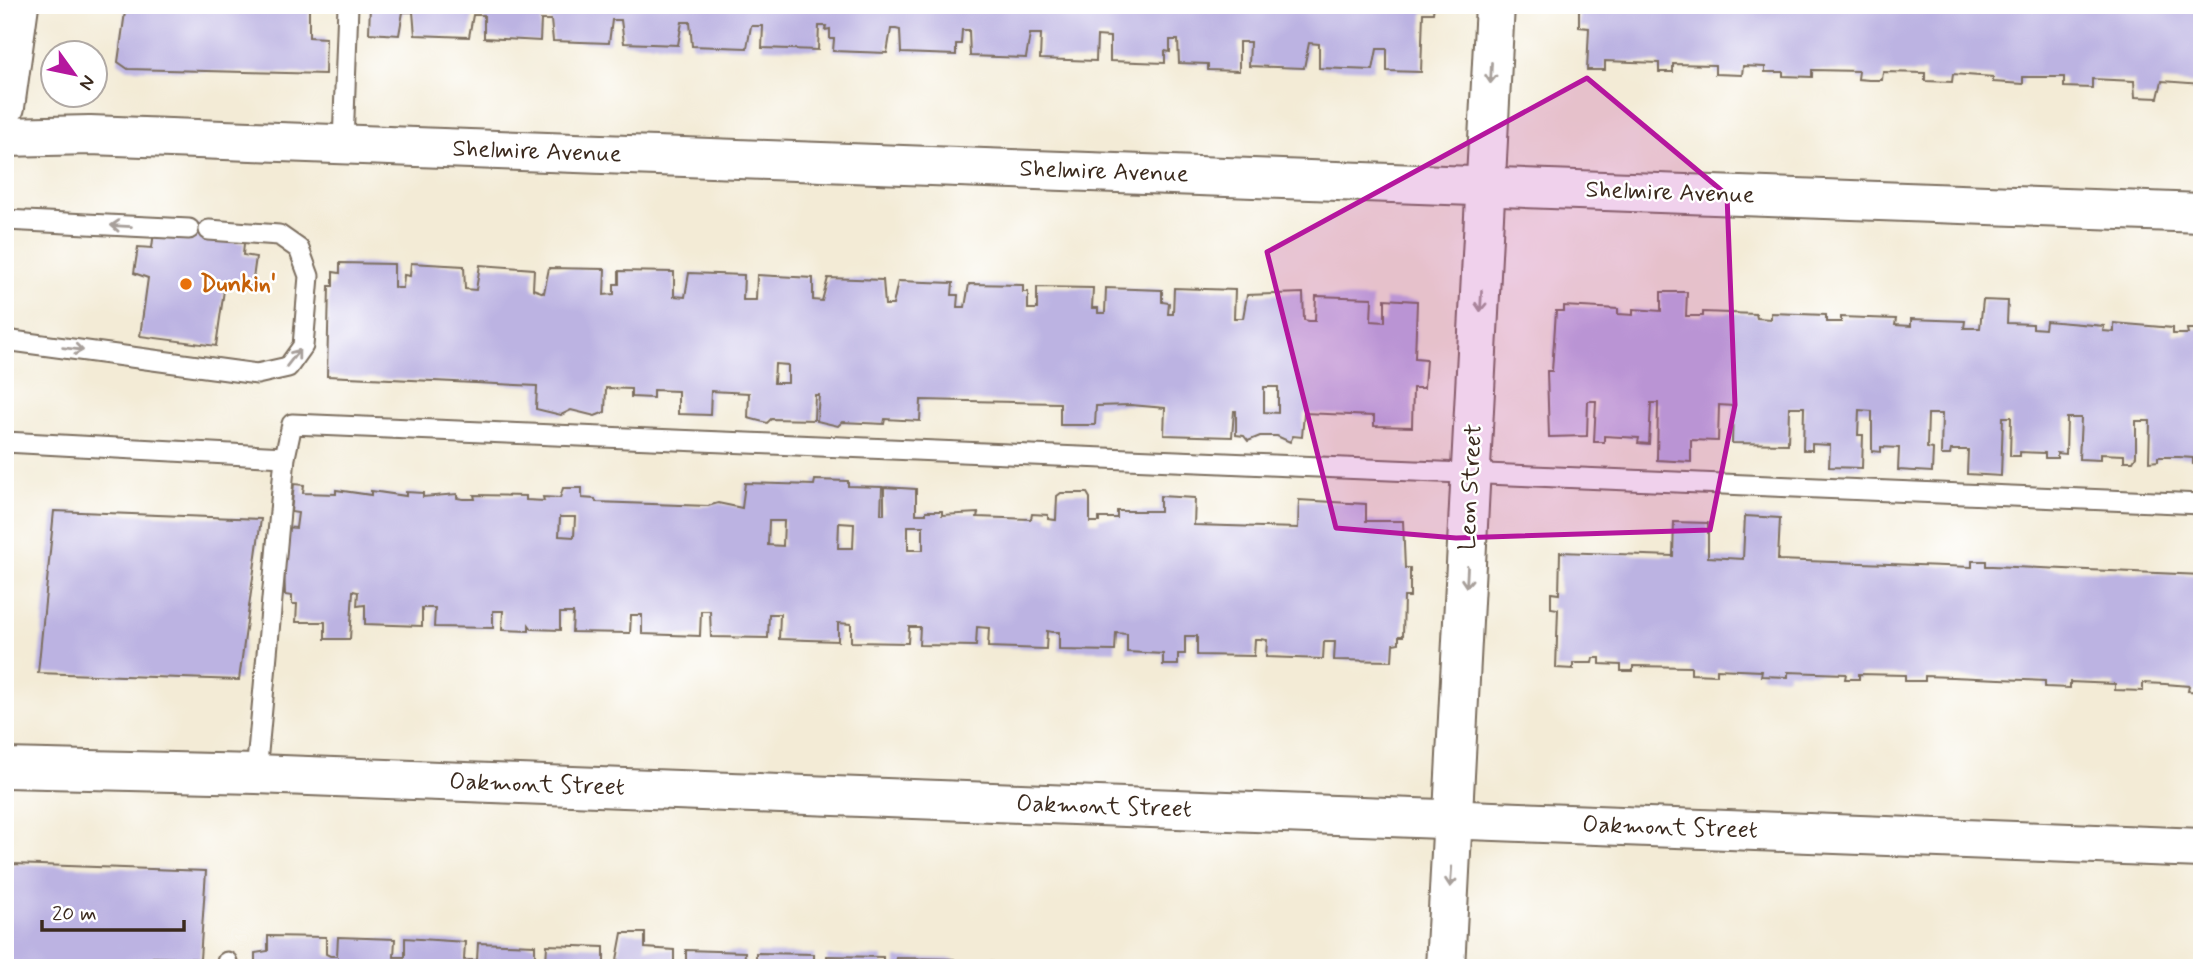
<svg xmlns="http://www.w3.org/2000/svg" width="2207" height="973" font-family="Mynerve,sans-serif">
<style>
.building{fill:#bcb3e2;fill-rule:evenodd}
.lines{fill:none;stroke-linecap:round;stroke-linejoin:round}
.lane-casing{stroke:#7b6e5e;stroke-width:23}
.street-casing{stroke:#7b6e5e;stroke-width:42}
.primary-casing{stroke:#7b6e5e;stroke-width:42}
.lane{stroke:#fff;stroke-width:19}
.street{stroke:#fff;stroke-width:38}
.primary{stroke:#fff;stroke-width:38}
.oneway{stroke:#a79f9a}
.marked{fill:#b5179e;fill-opacity:0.2;stroke:#b5179e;stroke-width:5;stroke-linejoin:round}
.food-dot{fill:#e8710a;stroke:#fff;stroke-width:2.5}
.labels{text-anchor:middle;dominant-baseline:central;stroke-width:5;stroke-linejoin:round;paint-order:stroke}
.street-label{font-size:24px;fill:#3b2a1e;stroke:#fff}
.food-label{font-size:24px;font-weight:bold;fill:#c56008;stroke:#fff;text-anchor:start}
</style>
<rect width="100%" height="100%" fill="#fff"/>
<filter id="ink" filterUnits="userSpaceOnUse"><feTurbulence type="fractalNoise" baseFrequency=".0143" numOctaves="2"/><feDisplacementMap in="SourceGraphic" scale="14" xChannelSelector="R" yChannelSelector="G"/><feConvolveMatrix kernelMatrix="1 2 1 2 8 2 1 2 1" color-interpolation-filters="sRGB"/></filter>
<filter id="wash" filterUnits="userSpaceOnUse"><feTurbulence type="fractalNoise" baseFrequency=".00686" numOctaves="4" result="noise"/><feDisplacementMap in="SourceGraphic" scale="28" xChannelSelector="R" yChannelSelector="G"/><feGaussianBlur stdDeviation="1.57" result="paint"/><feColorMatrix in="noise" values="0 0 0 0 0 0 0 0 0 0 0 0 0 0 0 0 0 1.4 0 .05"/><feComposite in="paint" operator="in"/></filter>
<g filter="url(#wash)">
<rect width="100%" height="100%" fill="#f3ebd6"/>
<g id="blocks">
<g class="building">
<path d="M 126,5 L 309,5 L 309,37 L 326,38 L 325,74 L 128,69 L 118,62 Z"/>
<path d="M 370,5 L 1434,5 L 1433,13 L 1423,13 L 1421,72 L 1387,71 L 1387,49 L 1377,49 L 1373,70 L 1319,68 L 1319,44 L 1309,43 L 1304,68 L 1249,66 L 1250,42 L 1239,42 L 1239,71 L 1208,70 L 1208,64 L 1179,63 L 1178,40 L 1170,40 L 1170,52 L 1165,51 L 1165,63 L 1110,61 L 1110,37 L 1097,36 L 1096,61 L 1040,59 L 1041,34 L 1030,34 L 1026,58 L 970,56 L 969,30 L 962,30 L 961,44 L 956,44 L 956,55 L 901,53 L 900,30 L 896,29 L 891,29 L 887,53 L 833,51 L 834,39 L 830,39 L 830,29 L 825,30 L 826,26 L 819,26 L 818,50 L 762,48 L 763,26 L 751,26 L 747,48 L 692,46 L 690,22 L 682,22 L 678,45 L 624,43 L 621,20 L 612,20 L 609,43 L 553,41 L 551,20 L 541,20 L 540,41 L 484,38 L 484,15 L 473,15 L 469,37 L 415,35 L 413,12 L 403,12 L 399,35 L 369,33 Z"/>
<path d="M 1579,5 L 2202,5 L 2202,84 L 2162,81 L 2158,98 L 2135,97 L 2134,81 L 2092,79 L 2092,88 L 2064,87 L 2064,77 L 2023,77 L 2023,84 L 1993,82 L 1993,77 L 1953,74 L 1952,82 L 1925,81 L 1925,73 L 1883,72 L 1882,80 L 1869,80 L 1858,79 L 1859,71 L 1812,70 L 1812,77 L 1783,76 L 1783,72 L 1765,72 L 1765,67 L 1743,66 L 1742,75 L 1715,74 L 1715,65 L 1673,64 L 1673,72 L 1659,72 L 1659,63 L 1605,61 L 1605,70 L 1587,70 L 1589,28 L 1579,27 Z"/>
<path d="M 190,223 L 210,226 L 208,239 L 244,243 L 243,255 L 256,257 L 252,286 L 225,283 L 216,346 L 140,336 L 148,278 L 134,273 L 138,247 L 152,248 L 154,231 Z"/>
<path d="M 340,263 L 394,264 L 394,287 L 397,288 L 403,288 L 404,275 L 410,276 L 411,263 L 464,266 L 465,289 L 476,290 L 480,265 L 534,269 L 533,289 L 544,293 L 549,268 L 605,269 L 604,295 L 614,294 L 614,284 L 619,284 L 619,271 L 674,272 L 674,296 L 685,297 L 689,273 L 744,275 L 743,300 L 756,300 L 757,275 L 813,278 L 813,300 L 822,301 L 828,278 L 883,280 L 885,305 L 893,305 L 898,281 L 953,283 L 952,295 L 958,295 L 957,307 L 965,307 L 969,284 L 1023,285 L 1023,292 L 1028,292 L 1028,309 L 1037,309 L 1037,287 L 1093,288 L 1092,308 L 1098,308 L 1098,313 L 1105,313 L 1106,288 L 1162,290 L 1162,302 L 1169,303 L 1168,314 L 1173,314 L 1174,288 L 1235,290 L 1234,318 L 1243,318 L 1247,295 L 1303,293 L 1304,320 L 1309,321 L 1315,321 L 1316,296 L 1372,298 L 1371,321 L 1385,322 L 1385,299 L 1417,301 L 1415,358 L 1426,359 L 1424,388 L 1413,388 L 1412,427 L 1374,426 L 1374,416 L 1304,413 L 1302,437 L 1293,436 L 1290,442 L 1277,436 L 1260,436 L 1248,441 L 1244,436 L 1236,435 L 1236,411 L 1234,411 L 1232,437 L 1164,435 L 1165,408 L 1131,405 L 1096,406 L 1095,425 L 1060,425 L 1060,403 L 921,400 L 920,421 L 885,419 L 884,424 L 842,422 L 838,426 L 817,421 L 819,395 L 815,395 L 814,420 L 771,419 L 767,423 L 748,418 L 749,393 L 711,391 L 710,415 L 678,414 L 678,391 L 653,390 L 653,398 L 631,397 L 631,389 L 606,388 L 605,412 L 595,416 L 571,410 L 561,415 L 536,409 L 537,386 L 327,376 L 329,286 L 333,286 L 333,272 L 340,273 ZM 775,364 L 788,365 L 788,383 L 774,383 ZM 1264,387 L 1278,387 L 1278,413 L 1264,412 Z"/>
<path d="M 1661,292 L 1687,292 L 1686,316 L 1703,316 L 1703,312 L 1756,314 L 1757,318 L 1771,319 L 1771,313 L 1799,314 L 1826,315 L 1826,322 L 1841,322 L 1841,317 L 1896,319 L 1895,325 L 1911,326 L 1911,319 L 1965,321 L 1964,328 L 1980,328 L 1983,300 L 2008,301 L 2007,323 L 2033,324 L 2033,328 L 2045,329 L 2046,321 L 2104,326 L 2103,331 L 2114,332 L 2114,323 L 2173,328 L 2173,334 L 2188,334 L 2187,329 L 2202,329 L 2202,464 L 2193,464 L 2193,458 L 2179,457 L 2158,457 L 2158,461 L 2149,462 L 2150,421 L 2136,421 L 2136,456 L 2133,461 L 2124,461 L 2124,455 L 2100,454 L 2100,460 L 2079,459 L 2081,418 L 2067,418 L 2066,454 L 2057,453 L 2057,458 L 2045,458 L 2045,453 L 2020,452 L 2020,456 L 2010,456 L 2011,417 L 2003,417 L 2001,476 L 1967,474 L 1968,450 L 1951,450 L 1950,455 L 1941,455 L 1942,414 L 1928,414 L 1927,448 L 1933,449 L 1932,472 L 1898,470 L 1899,448 L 1881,447 L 1881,452 L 1872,451 L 1872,411 L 1859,410 L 1858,435 L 1863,435 L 1862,468 L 1829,467 L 1830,445 L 1812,444 L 1812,450 L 1803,450 L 1804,407 L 1789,407 L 1788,444 L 1732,443 L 1733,406 L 1719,405 L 1718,441 L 1691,440 L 1691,462 L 1657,460 L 1658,403 L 1651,403 L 1649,444 L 1638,443 L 1639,438 L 1622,437 L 1604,436 L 1604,442 L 1594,442 L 1596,401 L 1588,401 L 1587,436 L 1549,437 L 1547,371 L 1552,371 L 1556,311 L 1564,311 L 1564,306 L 1618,309 L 1618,314 L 1633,315 L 1633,309 L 1661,311 Z"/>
<path d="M 815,480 L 848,481 L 848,486 L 882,487 L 881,514 L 884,514 L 884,487 L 916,489 L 916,514 L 926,514 L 926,511 L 942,511 L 942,515 L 978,513 L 977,517 L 1031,519 L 1032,514 L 1048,515 L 1048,519 L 1056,520 L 1057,496 L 1061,493 L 1087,493 L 1090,498 L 1090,522 L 1099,522 L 1099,518 L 1117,518 L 1117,511 L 1160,511 L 1160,496 L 1195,498 L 1194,525 L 1298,528 L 1299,500 L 1366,504 L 1366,521 L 1403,521 L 1405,568 L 1410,568 L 1410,597 L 1404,597 L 1403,636 L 1399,636 L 1399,643 L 1393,644 L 1392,661 L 1334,660 L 1335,642 L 1324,642 L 1323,659 L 1266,657 L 1267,640 L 1260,639 L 1255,639 L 1254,656 L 1197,655 L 1197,636 L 1185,636 L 1185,654 L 1178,654 L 1178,665 L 1163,665 L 1163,654 L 1127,652 L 1127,634 L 1116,633 L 1115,651 L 1059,650 L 1059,632 L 1052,632 L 1047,631 L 1046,649 L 988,647 L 989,628 L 977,627 L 976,646 L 919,645 L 920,627 L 909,627 L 908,643 L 851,642 L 851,624 L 838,623 L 838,641 L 779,639 L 780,614 L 769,614 L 768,638 L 711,637 L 710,611 L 701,611 L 700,636 L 642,634 L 642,615 L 631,615 L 630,633 L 572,632 L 573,613 L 560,613 L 560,630 L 532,629 L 529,625 L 529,631 L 502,630 L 503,611 L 493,611 L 493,628 L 434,627 L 435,608 L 422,608 L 422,626 L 365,624 L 365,605 L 357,606 L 358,592 L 353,591 L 350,639 L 325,639 L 325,622 L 296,622 L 297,604 L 292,604 L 292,596 L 285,595 L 283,527 L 296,528 L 298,513 L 291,512 L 294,484 L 304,485 L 303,493 L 336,494 L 336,490 L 371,495 L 371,491 L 406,496 L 406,492 L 423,493 L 423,497 L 457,494 L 457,498 L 463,499 L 475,499 L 474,495 L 526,496 L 526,500 L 544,501 L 543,497 L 560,498 L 563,488 L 582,488 L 582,498 L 595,499 L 596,502 L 708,506 L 718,503 L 742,508 L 745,483 L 814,485 ZM 560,517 L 575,517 L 574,537 L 559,536 ZM 769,521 L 784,521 L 783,546 L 768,545 ZM 839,523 L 854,524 L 853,548 L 838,548 ZM 908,526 L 923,526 L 923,550 L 908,550 Z"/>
<path d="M 54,511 L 261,519 L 239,680 L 38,673 Z"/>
<path d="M 1745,516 L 1780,518 L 1778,560 L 1972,567 L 1972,561 L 1986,561 L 1986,566 L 1992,566 L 2202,575 L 2202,692 L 2188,691 L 2189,686 L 2165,684 L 2143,683 L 2143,691 L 2115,690 L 2115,684 L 2070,682 L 2070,688 L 2045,687 L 2045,681 L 1952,677 L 1925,676 L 1925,681 L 1905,681 L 1905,675 L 1859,674 L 1859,679 L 1845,679 L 1846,674 L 1788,672 L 1788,677 L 1761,676 L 1762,671 L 1717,669 L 1717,675 L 1691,674 L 1691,667 L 1633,666 L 1633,671 L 1621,671 L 1621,665 L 1600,664 L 1600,658 L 1593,658 L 1592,663 L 1573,663 L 1573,669 L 1556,668 L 1558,609 L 1551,608 L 1551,593 L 1559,594 L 1560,552 L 1673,556 L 1674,522 L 1708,523 L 1708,557 L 1743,559 Z"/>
<path d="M 13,864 L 206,871 L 200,959 L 153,957 L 152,968 L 5,968 L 5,925 Z"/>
<path d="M 622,933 L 645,933 L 645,948 L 674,950 L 674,968 L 255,968 L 255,953 L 268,951 L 268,936 L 326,937 L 326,954 L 330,956 L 337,956 L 338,937 L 395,939 L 394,957 L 405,957 L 405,938 L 465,942 L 464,960 L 477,960 L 478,943 L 535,945 L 535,963 L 541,964 L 546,964 L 547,945 L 604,947 L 604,965 L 616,965 Z"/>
<path d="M 686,950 L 745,952 L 744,968 L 686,968 Z"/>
<path d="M 756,953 L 814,954 L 814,968 L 756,968 Z"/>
<path d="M 827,956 L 883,957 L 883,968 L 827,968 Z"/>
<path d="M 896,958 L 954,959 L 954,968 L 896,968 Z"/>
<path d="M 966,961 L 1023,963 L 1023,968 L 966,968 Z"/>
<path d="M 1036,963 L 1093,965 L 1093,968 L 1036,968 Z"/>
</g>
</g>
</g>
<g filter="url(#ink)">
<use href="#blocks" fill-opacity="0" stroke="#7b6e5e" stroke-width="2"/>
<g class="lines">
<defs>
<g id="lane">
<path d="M 343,144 L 348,5"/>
<path d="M 5,220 L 189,229"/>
<path d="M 5,340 L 257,374 L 288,367 L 303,346 L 309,276 L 299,249 L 279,235 L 209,230"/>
<path d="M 5,442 L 285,457"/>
<path d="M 256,774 L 285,457 L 292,424 L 2202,504"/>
<path d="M 227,968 L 227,962"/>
</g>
<g id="street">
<path d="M 5,137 L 90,135 L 2202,213"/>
<path d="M 5,768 L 256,774 L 2202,848"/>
<path d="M 1445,968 L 1495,5"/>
</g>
<path id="primary" d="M 5,107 L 19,5"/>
</defs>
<use href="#lane" class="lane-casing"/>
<use href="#street" class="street-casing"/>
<use href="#primary" class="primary-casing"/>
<use href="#lane" class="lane"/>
<use href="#street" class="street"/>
<use href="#primary" class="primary"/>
</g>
<defs><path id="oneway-shaft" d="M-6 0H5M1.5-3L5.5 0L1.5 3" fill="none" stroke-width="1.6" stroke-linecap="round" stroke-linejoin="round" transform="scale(1.75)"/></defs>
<g class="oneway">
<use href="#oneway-shaft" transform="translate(1491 73) rotate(93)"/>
<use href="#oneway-shaft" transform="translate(121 226) rotate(-177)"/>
<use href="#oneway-shaft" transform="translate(1481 301) rotate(93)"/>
<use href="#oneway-shaft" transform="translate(73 349) rotate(8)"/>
<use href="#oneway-shaft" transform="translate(293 358) rotate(-52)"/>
<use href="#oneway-shaft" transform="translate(1467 577) rotate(93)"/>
<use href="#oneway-shaft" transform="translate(1451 877) rotate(94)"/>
</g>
</g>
<path class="marked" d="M 1587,78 L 1727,195 L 1735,405 L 1710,530 L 1456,538 L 1336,528 L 1267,252 Z"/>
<circle class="food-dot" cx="186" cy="284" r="7"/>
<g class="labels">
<g class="street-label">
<text transform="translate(537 152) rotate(2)">Shelmire Avenue</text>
<text transform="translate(1104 172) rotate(2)">Shelmire Avenue</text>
<text transform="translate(1670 193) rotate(2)">Shelmire Avenue</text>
<text transform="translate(1471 487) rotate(-87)">Leon Street</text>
<text transform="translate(537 785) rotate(2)">Oakmont Street</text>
<text transform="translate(1104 807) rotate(2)">Oakmont Street</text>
<text transform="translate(1670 828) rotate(2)">Oakmont Street</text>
</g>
<g class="food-label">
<text x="200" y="284">Dunkin'</text>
</g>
</g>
<rect width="2207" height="973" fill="none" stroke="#fff" stroke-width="28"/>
<g transform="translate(74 74) rotate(123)"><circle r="33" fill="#ffffff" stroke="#b1aaa5" stroke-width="2"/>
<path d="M0-5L12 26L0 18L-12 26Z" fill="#b5179e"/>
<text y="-10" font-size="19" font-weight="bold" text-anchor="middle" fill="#3b2a1e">N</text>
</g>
<path d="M42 920v10h142v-10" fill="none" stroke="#3b2a1e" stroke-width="3.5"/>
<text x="52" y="920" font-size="21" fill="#3b2a1e" stroke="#ffffff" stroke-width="5" paint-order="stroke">20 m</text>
</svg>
